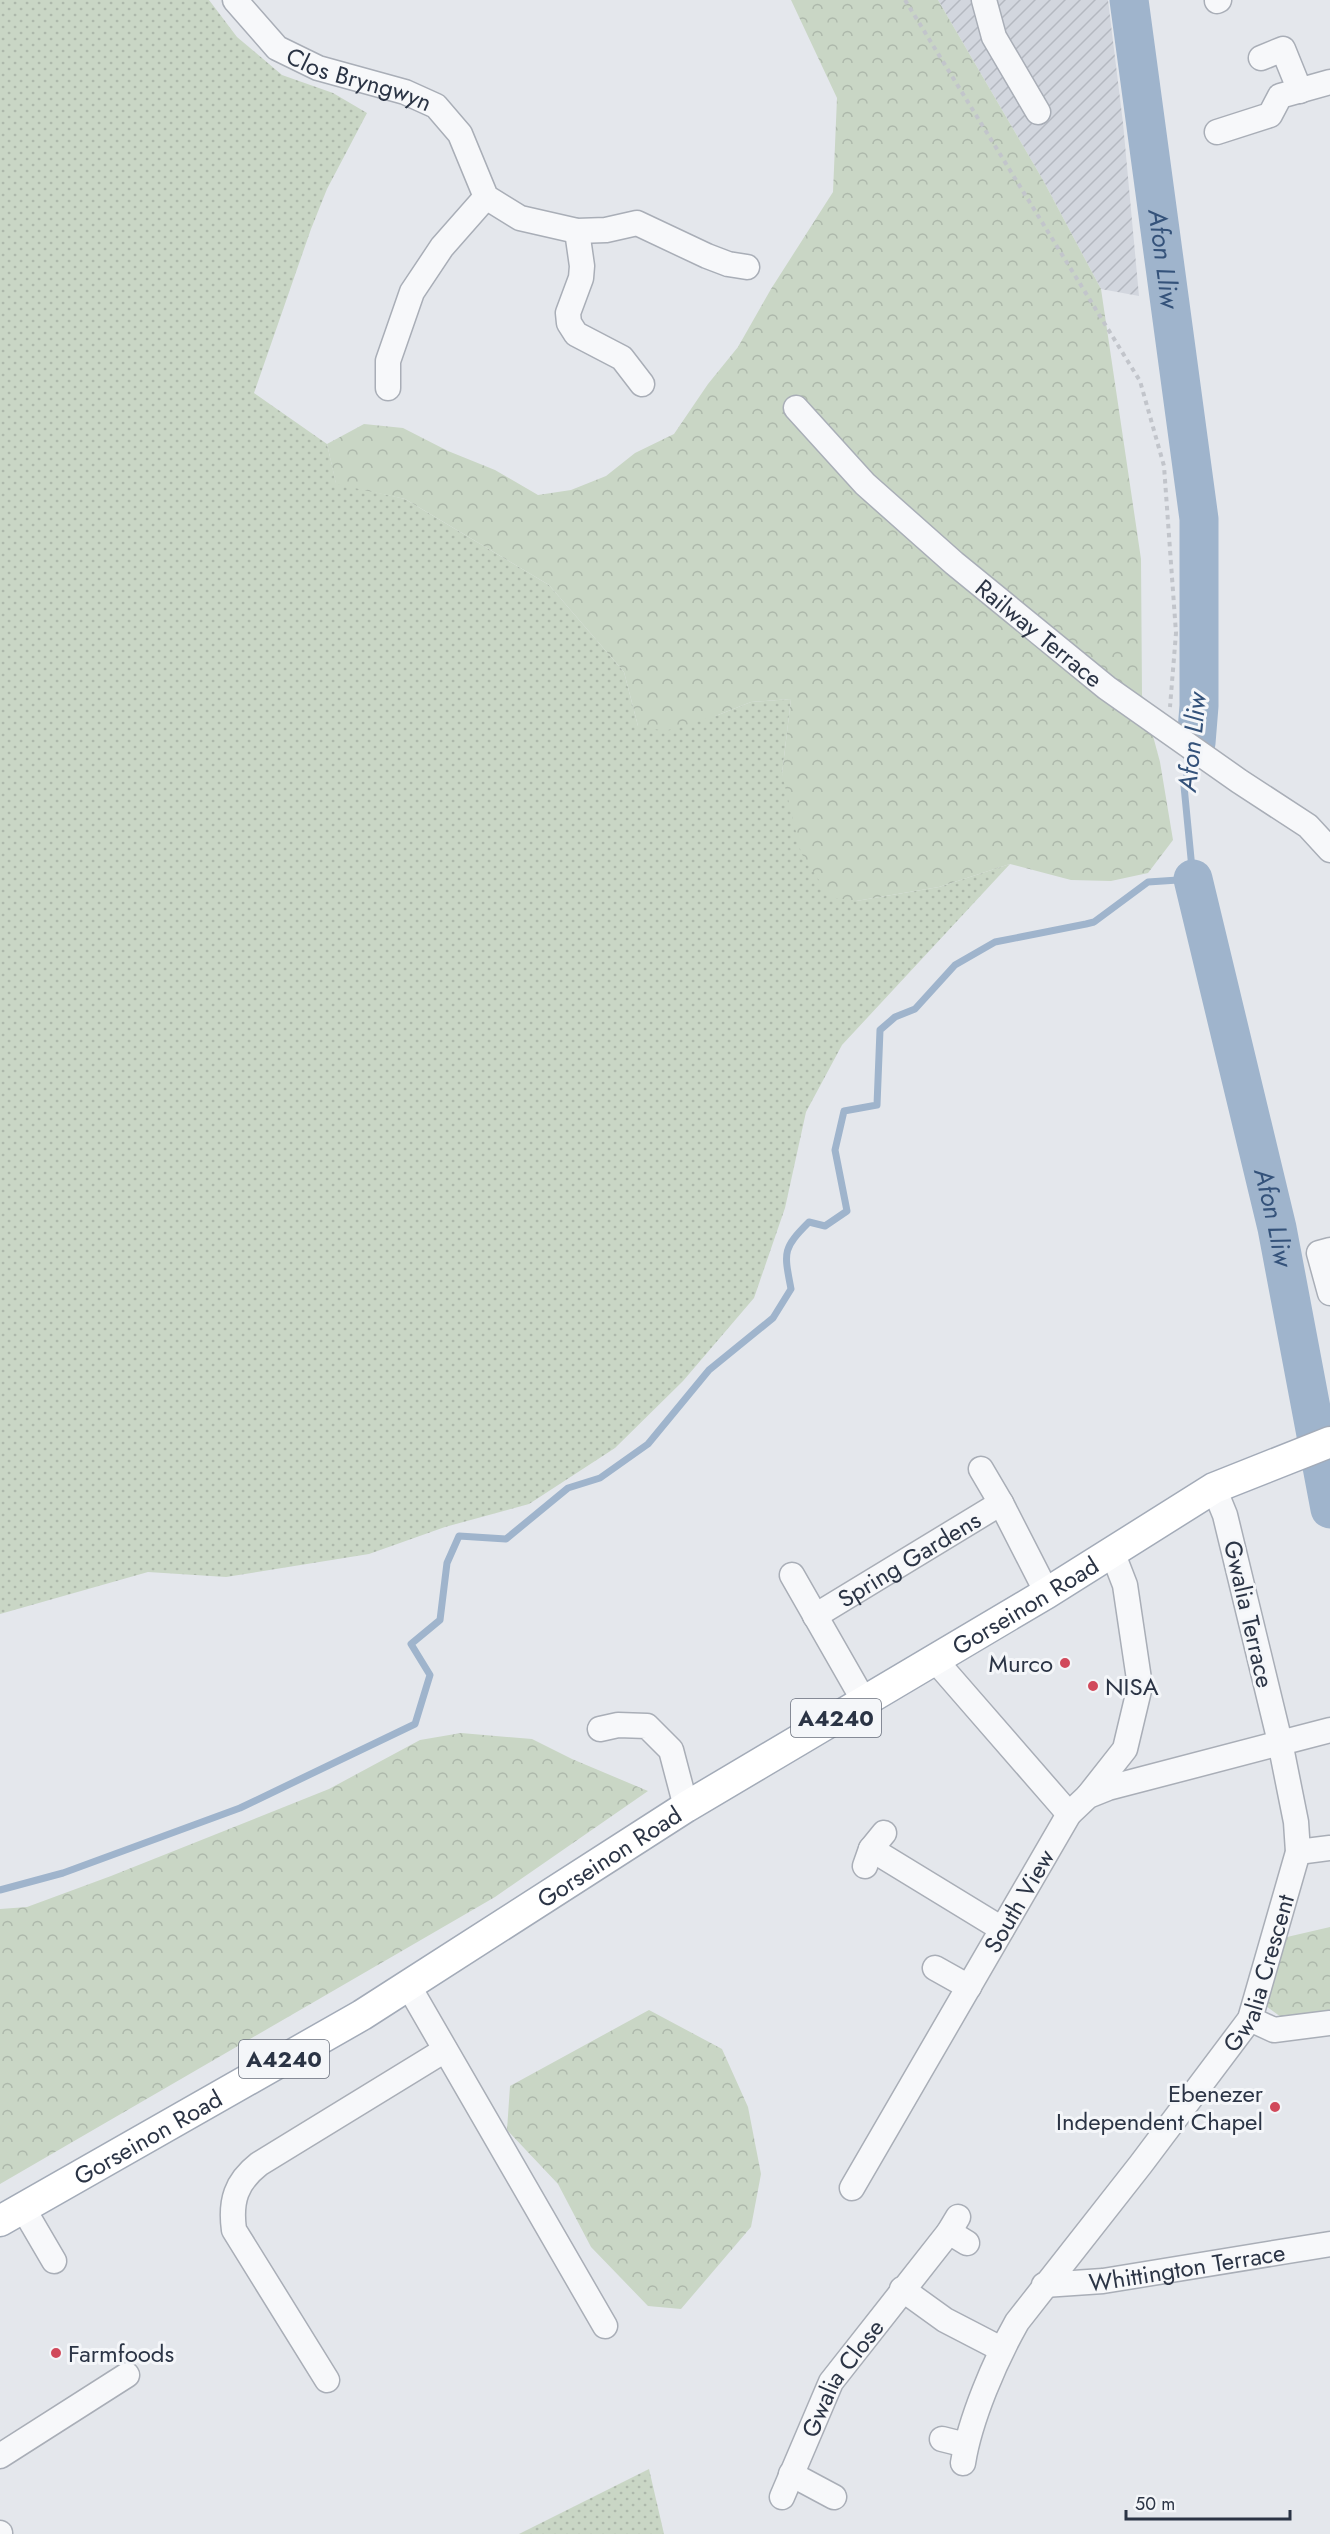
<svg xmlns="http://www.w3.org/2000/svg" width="1330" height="2534" font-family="Jost,sans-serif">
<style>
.industrial{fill:url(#industrial-furrows)}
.grass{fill:url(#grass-dots)}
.forest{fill:url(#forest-crowns)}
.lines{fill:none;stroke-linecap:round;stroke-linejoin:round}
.stream{stroke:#9fb4cc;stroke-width:7}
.river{stroke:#9fb4cc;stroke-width:39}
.minor-casing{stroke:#a9aeb7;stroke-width:27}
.major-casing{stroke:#a3abb8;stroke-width:33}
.path{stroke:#c2c5cb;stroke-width:4;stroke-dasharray:4.5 4.5;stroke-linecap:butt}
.minor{stroke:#f7f8fa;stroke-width:24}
.major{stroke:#fff;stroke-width:30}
.poi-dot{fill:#d1495b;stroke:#f4f6f9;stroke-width:2}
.labels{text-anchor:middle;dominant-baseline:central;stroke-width:6;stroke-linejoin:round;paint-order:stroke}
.shield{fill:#f4f6f9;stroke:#676e7b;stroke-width:1.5}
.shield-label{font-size:22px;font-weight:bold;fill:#2b3445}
.street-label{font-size:24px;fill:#2b3445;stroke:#f4f6f9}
.poi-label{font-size:24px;fill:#2b3445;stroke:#f4f6f9;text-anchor:end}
.water-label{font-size:26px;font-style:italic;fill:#34527a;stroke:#f4f6f9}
</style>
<defs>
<pattern id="industrial-furrows" width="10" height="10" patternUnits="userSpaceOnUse" patternTransform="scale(1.5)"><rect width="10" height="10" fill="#d2d6de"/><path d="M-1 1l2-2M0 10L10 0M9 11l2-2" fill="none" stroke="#b4b8c0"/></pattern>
<pattern id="grass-dots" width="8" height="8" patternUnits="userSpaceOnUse" patternTransform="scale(1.5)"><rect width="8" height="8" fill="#c9d6c5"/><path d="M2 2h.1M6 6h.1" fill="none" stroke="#adb8ab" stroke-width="1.8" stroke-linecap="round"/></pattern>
<pattern id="forest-crowns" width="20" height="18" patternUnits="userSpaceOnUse" patternTransform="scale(1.5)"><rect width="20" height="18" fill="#c9d6c5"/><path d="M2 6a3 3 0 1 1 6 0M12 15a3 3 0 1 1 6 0" fill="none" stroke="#adb8ab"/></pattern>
</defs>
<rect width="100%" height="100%" fill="#e4e7ec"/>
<path class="industrial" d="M 938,0 L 1108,0 L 1123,123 L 1139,296 L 1101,289 L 1043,180 Z"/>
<g class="grass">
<path d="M 0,0 L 209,0 L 237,37 L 282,75 L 333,93 L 367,113 L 327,189 L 311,229 L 254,393 L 327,444 L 336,483 L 405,499 L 549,585 L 624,672 L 638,726 L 718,715 L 751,702 L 791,699 L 782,774 L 856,901 L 939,887 L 1010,864 L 842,1045 L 806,1112 L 785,1208 L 754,1298 L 683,1381 L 615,1448 L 529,1504 L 445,1527 L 369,1554 L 226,1577 L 148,1572 L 0,1614 Z"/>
<path d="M 649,2469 L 664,2534 L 519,2534 Z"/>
</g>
<g class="forest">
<path d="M 791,0 L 938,0 L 1043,180 L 1101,289 L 1141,559 L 1142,695 L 1160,762 L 1173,840 L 1148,873 L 1111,881 L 1071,880 L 1010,864 L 939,887 L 856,901 L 830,897 L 801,853 L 782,774 L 791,699 L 751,702 L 718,715 L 665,731 L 638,726 L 624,672 L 549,585 L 405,499 L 336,484 L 327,444 L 364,424 L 403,428 L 448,451 L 495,470 L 538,495 L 571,490 L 606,476 L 635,453 L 674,434 L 708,384 L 738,347 L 771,289 L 833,192 L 837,98 Z"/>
<path d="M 461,1733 L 532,1739 L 572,1759 L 648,1791 L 495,1897 L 0,2184 L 0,1909 L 27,1907 L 111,1876 L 329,1789 L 420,1740 Z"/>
<path d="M 1330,1927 L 1330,2010 L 1281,2017 L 1266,2006 L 1287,1937 Z"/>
<path d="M 649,2010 L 722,2049 L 748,2107 L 761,2174 L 751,2227 L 681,2309 L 648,2306 L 591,2247 L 558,2184 L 507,2130 L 510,2086 Z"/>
</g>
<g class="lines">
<path class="stream" d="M 0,1890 L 63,1873 L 240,1808 L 415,1724 L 430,1675 L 411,1644 L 440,1620 L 447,1563 L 459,1536 L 506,1539 L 568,1488 L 600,1478 L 648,1444 L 709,1370 L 773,1318 L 791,1289 C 784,1252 782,1249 809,1222 L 825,1226 L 847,1211 L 835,1150 L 844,1111 L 877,1105 L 880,1030 L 895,1017 L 915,1009 L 955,965 L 995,942 L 1086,924 L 1094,922 L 1148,882 L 1193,879 L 1184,786 L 1193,754"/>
<g class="river">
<path id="s1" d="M 1129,0 L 1199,519 L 1199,706 L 1196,743"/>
<path id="s2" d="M 1193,879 L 1277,1228 L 1330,1509"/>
</g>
<defs>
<g id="minor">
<path id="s3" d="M 235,0 L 277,48 L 318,68 L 405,92 L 436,106 L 460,134 L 486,197 L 520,218 L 577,231 L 606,230 L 637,223 L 707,256 L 728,264 L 747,267"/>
<path d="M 984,0 L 994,37 L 1038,112"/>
<path d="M 1217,1 L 1219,0"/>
<path d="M 1261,58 L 1283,49 L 1300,91"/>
<path d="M 1217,132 L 1270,115 L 1280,96 L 1330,82"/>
<path d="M 577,231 L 582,266 L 581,278 L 568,313 L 569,323 L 576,334 L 622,358 L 642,384"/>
<path d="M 388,388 L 388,361 L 412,292 L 442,247 L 486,197"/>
<path id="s4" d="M 796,408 L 865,484 L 954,563 L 1107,688 L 1239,781 L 1308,826 L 1330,850"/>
<path d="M 1330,1250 L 1319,1253 L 1330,1293"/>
<path d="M 981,1469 L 1001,1503 L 1047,1593"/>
<path d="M 792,1575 L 864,1701"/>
<path id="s5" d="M 815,1616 L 1001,1503"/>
<path d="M 935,1660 L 1069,1814"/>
<path d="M 600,1729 L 618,1725 L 647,1726 L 671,1750 L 686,1807"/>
<path d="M 1088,1796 L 1125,1749 L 1140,1686 L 1125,1585 L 1113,1554"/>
<path d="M 871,1849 L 1002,1929"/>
<path d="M 1298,1852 L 1330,1848"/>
<path d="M 865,1866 L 871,1849 L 884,1833"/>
<path d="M 935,1968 L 969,1987"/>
<path d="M 408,1985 L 605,2326"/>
<path d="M 1250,2019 L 1274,2030 L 1330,2023"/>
<path id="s6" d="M 852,2188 L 1069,1814 L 1088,1796 L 1108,1788 L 1330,1730"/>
<path d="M 23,2208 L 54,2261"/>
<path d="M 949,2232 L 967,2243"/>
<path id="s7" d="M 1044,2285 L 1103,2281 L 1330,2244"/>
<path d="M 902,2289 L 945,2320 L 1001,2349"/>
<path d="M 327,2380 L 234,2230 C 230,2201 236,2182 259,2164 L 445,2050"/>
<path d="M 942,2439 L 966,2445"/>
<path d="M 0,2456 L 127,2375"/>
<path id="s8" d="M 963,2463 C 970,2419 995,2361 1017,2322 L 1141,2164 L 1250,2019 L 1298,1852 L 1296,1822 L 1280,1742 L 1225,1515 L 1214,1488"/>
<path d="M 791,2474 L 834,2497"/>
<path id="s9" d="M 782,2497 L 831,2382 L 949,2232 L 958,2217"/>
<path d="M 0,2533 L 0,2534"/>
</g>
<g id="major">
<path id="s10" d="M 0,2221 L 362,2015 L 686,1807 L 1047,1593 L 1214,1488 L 1330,1442"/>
</g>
</defs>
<use href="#minor" class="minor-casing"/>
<use href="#major" class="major-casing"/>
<path class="path" d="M 905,0 L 1140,381 L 1164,466 L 1176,633 L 1170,707"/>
<use href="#minor" class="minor"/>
<use href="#major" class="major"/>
</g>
<g class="poi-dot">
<circle cx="1065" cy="1663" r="6"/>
<circle cx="1093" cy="1686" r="6"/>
<circle cx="1275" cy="2107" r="6"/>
<circle cx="56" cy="2353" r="6"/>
</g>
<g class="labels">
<g class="shield">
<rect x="791" y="1699" width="90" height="38" rx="4.5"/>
<rect x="239" y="2040" width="90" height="38" rx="4.5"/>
</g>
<g class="shield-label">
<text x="836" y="1718">A4240</text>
<text x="284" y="2059">A4240</text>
</g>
<g class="street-label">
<text stroke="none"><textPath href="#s3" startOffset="152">Clos Bryngwyn</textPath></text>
<text stroke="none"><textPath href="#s4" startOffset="332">Railway Terrace</textPath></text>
<text stroke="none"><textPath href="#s5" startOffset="110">Spring Gardens</textPath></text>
<text stroke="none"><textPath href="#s10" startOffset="1196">Gorseinon Road</textPath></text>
<text transform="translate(1249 1614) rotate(77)">Gwalia Terrace</text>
<text stroke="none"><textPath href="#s10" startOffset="710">Gorseinon Road</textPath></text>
<text stroke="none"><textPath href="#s6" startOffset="332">South View</textPath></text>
<text stroke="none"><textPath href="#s8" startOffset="580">Gwalia Crescent</textPath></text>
<text stroke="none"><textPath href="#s10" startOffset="170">Gorseinon Road</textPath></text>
<text stroke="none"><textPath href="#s7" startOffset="144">Whittington Terrace</textPath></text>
<text stroke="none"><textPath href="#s9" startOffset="134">Gwalia Close</textPath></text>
</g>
<g class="poi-label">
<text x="1053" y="1663">Murco</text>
<text x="1105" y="1686" text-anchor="start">NISA</text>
<text x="1263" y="2093">Ebenezer<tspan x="1263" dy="28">Independent Chapel</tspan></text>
<text x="68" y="2353" text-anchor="start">Farmfoods</text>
</g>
<g class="water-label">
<text stroke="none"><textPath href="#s1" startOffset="261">Afon Lliw</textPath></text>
<text transform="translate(1192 742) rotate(-84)">Afon Lliw</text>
<text stroke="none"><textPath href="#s2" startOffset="348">Afon Lliw</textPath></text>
</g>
</g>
<path d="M1126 2510v9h164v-9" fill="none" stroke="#2b3445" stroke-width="3"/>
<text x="1135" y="2510" font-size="18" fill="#2b3445" stroke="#f4f6f9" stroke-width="4.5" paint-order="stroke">50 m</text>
</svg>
